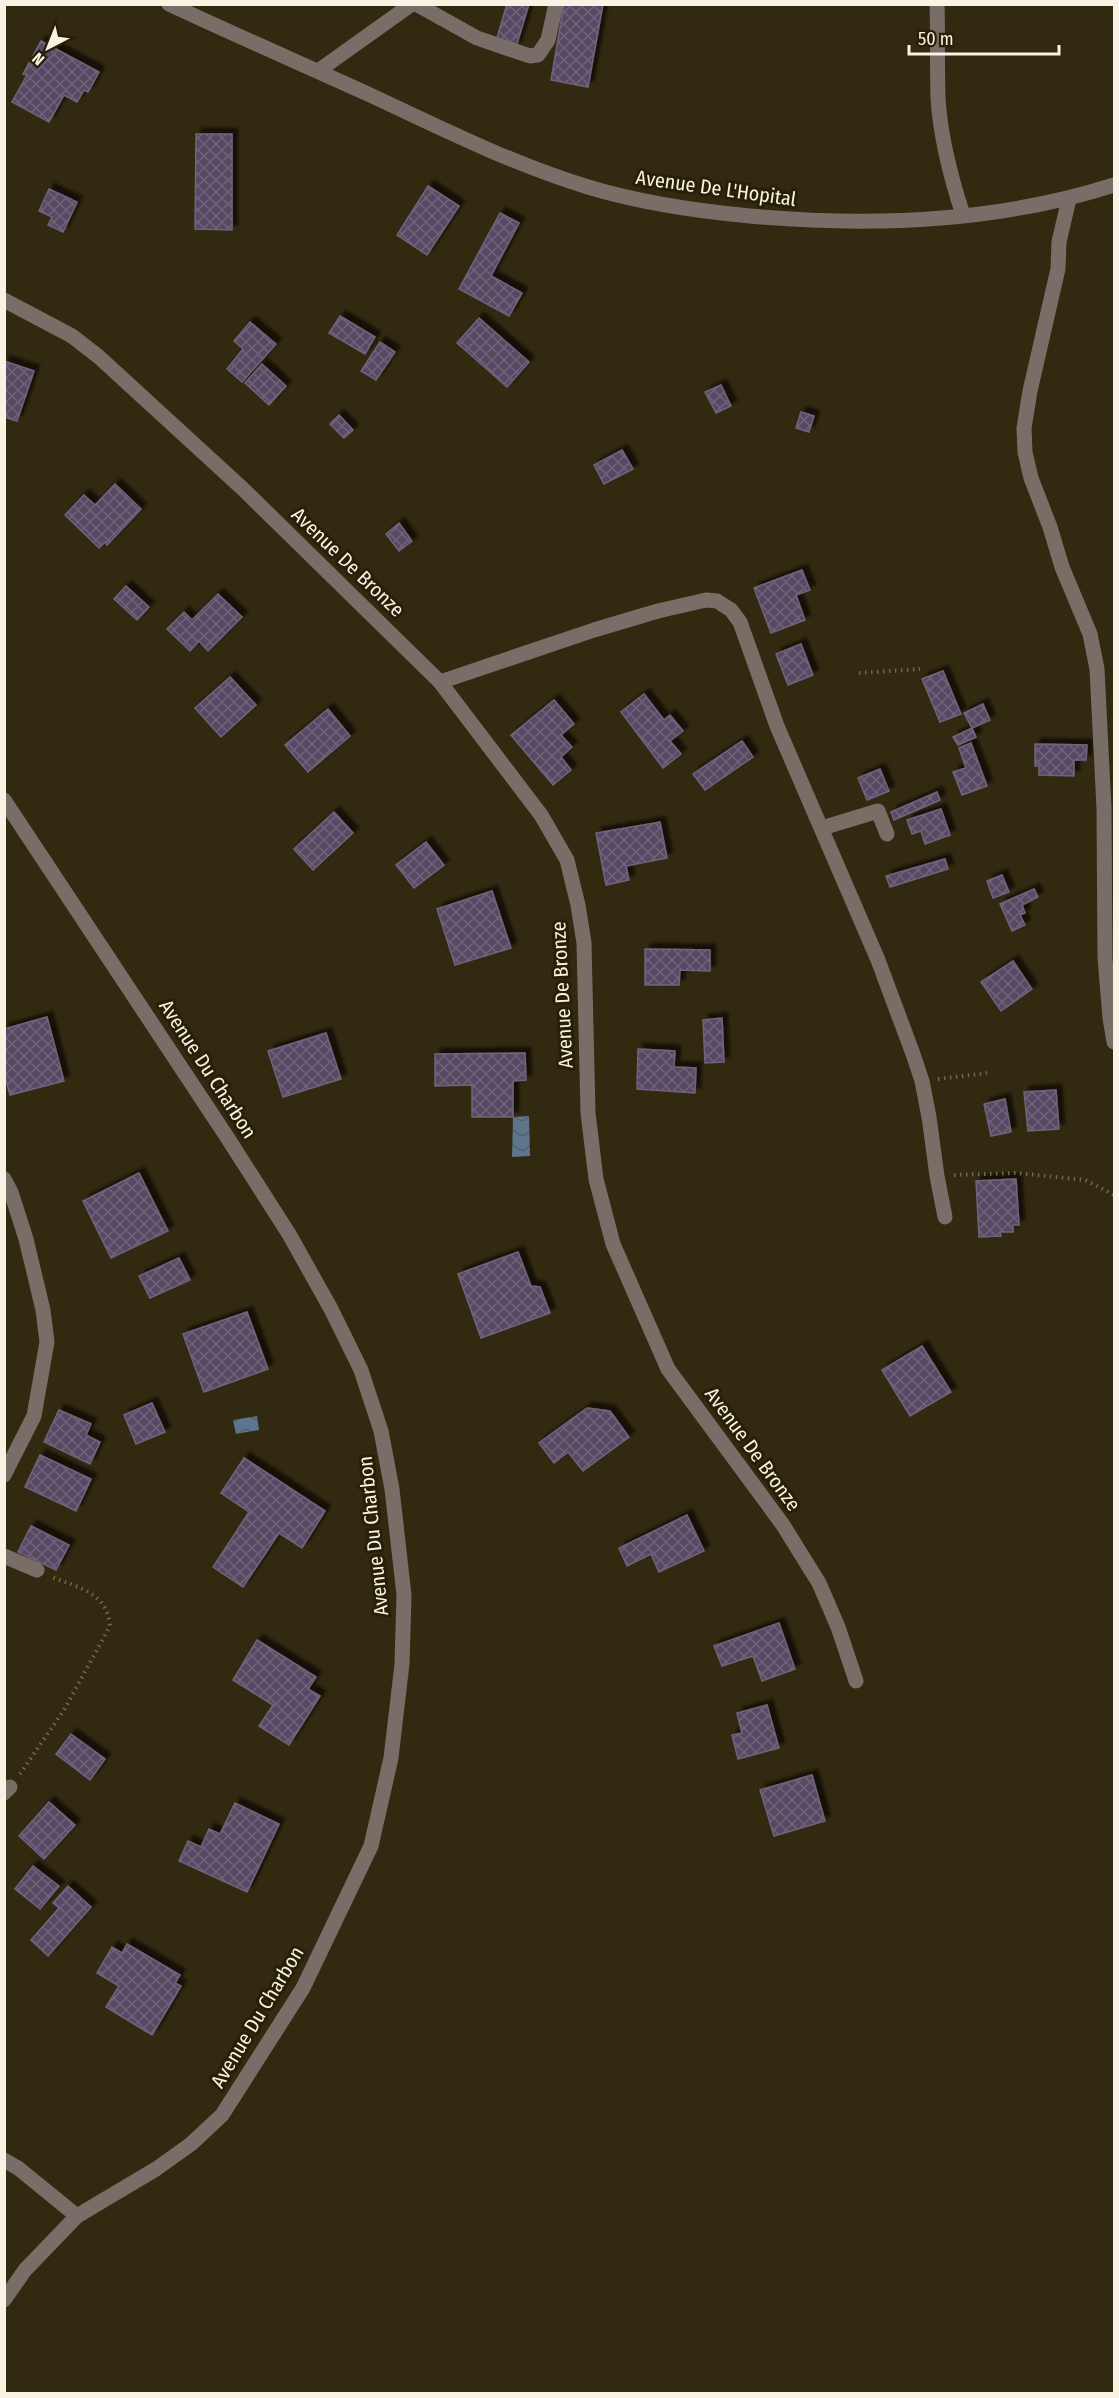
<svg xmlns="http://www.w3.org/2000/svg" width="1119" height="2398" font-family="'Fira Sans Condensed',sans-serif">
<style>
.water{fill:url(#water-waves)}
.building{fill:url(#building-cross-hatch);stroke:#70637b;stroke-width:1.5;filter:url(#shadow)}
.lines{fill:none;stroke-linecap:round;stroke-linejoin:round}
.path{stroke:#706853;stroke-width:4;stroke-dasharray:1.5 4.5;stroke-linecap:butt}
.minor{stroke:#796d67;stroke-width:15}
.labels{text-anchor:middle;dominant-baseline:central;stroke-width:6;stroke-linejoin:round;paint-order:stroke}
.street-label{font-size:20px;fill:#f9f3e4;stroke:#281f07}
</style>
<defs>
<pattern id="water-waves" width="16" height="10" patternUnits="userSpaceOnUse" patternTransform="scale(1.5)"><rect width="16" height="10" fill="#5d768d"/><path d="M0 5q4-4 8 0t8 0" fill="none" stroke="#546068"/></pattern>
<pattern id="building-cross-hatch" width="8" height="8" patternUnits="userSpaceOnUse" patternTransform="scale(1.5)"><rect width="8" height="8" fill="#574963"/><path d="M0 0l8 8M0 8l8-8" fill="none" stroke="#706479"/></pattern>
<filter id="shadow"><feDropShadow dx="5.5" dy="-5.5" stdDeviation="1.5" flood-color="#0009"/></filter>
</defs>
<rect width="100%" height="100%" fill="#322911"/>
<g class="water">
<path d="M 529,1116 L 530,1156 L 512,1157 L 513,1117 Z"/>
<path d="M 257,1416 L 259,1430 L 236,1434 L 233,1420 Z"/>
</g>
<g class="building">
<path d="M 507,4 L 529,4 L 516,47 L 496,41 Z"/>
<path d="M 564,4 L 603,4 L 588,87 L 551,80 Z"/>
<path d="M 41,41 L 99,72 L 88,92 L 84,90 L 77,102 L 64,95 L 49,122 L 12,102 L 27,75 L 23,74 Z"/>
<path d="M 196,134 L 232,134 L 232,230 L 195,229 Z"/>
<path d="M 428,186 L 459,206 L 427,255 L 397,235 Z"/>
<path d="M 49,189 L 77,202 L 63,232 L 48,225 L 52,217 L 39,211 Z"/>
<path d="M 500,213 L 519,223 L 491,276 L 522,293 L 509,316 L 459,289 Z"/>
<path d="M 340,316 L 375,337 L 365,354 L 329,333 Z"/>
<path d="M 479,318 L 529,362 L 507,387 L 457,343 Z"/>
<path d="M 250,322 L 276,344 L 242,382 L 227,369 L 243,349 L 234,341 Z"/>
<path d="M 380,342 L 395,352 L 376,380 L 361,371 Z"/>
<path d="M 4,361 L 34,371 L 17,421 L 4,417 Z"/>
<path d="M 262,364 L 286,386 L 269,405 L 245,383 Z"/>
<path d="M 721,385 L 731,406 L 716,413 L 705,392 Z"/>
<path d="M 801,412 L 814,416 L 809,432 L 796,428 Z"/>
<path d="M 339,415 L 353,430 L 344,438 L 330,424 Z"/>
<path d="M 622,450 L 633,469 L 604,484 L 594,465 Z"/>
<path d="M 115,484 L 141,509 L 107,545 L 105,542 L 99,548 L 65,515 L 84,495 L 95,505 Z"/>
<path d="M 399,523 L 412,541 L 399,551 L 386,534 Z"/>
<path d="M 802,570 L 810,590 L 796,595 L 805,620 L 771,633 L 754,588 Z"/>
<path d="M 126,586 L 149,607 L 137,620 L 114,599 Z"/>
<path d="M 218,594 L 242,617 L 208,651 L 199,641 L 190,651 L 167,629 L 184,612 L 192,620 Z"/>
<path d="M 801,644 L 813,675 L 788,685 L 776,654 Z"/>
<path d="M 943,671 L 961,714 L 940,722 L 922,679 Z"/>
<path d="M 230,677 L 256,705 L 221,737 L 195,708 Z"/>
<path d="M 644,694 L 664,720 L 670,715 L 683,731 L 670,741 L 681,754 L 663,768 L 621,712 Z"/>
<path d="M 554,700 L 574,724 L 561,735 L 572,747 L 561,757 L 571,770 L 553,785 L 511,735 Z"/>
<path d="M 983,704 L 990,720 L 972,728 L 964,713 Z"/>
<path d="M 328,709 L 350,736 L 308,772 L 285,745 Z"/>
<path d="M 972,728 L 976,737 L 958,745 L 953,737 Z"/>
<path d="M 742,741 L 753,757 L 705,790 L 693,774 Z"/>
<path d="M 971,743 L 987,786 L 962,795 L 953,772 L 966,768 L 959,748 Z"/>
<path d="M 1035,744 L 1087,745 L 1086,760 L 1074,760 L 1074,776 L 1039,775 L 1039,766 L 1035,766 Z"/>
<path d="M 880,769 L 889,791 L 867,800 L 858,778 Z"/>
<path d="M 937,792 L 940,800 L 894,820 L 891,812 Z"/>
<path d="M 941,809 L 950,835 L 925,844 L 921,831 L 912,834 L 907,820 Z"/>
<path d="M 334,812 L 353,833 L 313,870 L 294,849 Z"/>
<path d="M 660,822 L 667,858 L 626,866 L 629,880 L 606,885 L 596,833 Z"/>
<path d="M 426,842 L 444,865 L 414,888 L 396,865 Z"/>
<path d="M 945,859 L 948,869 L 890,887 L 886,876 Z"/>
<path d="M 1002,875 L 1009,892 L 993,898 L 987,881 Z"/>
<path d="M 1034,889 L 1038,897 L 1022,905 L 1025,913 L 1020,915 L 1025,925 L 1012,931 L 1000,904 Z"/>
<path d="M 492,891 L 511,948 L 455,965 L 437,909 Z"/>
<path d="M 645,949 L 710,950 L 710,971 L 680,970 L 679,985 L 645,985 Z"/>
<path d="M 1013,961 L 1032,989 L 1001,1011 L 981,982 Z"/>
<path d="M 47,1017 L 64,1081 L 10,1095 L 4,1073 L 4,1029 Z"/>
<path d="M 722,1018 L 724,1062 L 705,1063 L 703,1020 Z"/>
<path d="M 326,1033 L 341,1079 L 283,1097 L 268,1051 Z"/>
<path d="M 638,1049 L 675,1051 L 674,1067 L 696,1068 L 695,1093 L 637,1089 Z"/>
<path d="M 525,1053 L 526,1080 L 513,1081 L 513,1117 L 472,1117 L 472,1085 L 435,1086 L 435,1054 Z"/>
<path d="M 1056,1090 L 1059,1129 L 1028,1131 L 1024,1092 Z"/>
<path d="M 1005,1099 L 1011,1132 L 991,1136 L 984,1104 Z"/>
<path d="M 139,1173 L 168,1231 L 111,1258 L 83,1201 Z"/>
<path d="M 1016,1179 L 1019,1225 L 1013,1225 L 1013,1232 L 1000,1232 L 1001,1236 L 979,1237 L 976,1181 Z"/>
<path d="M 518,1252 L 531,1286 L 540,1287 L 550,1313 L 481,1338 L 458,1274 Z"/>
<path d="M 179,1258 L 190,1280 L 150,1298 L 139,1276 Z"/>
<path d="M 247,1312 L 268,1369 L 204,1392 L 183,1334 Z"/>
<path d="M 922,1346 L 951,1392 L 910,1416 L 882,1370 Z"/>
<path d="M 152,1403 L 165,1432 L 136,1444 L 124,1415 Z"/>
<path d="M 587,1408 L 610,1411 L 629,1437 L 583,1471 L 568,1452 L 554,1463 L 539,1443 Z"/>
<path d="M 59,1410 L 91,1424 L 86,1435 L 100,1442 L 90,1464 L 44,1442 Z"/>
<path d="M 40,1455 L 91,1479 L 76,1511 L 25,1487 Z"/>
<path d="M 244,1458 L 325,1511 L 302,1548 L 279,1533 L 243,1587 L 213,1567 L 249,1512 L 221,1493 Z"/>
<path d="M 687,1515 L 704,1551 L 659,1572 L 651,1554 L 627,1566 L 619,1548 Z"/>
<path d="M 31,1526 L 69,1545 L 56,1570 L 18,1552 Z"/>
<path d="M 779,1623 L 795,1669 L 762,1681 L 753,1656 L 722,1666 L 714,1646 Z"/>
<path d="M 257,1640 L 316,1677 L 308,1689 L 320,1696 L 289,1745 L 259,1726 L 273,1705 L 233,1680 Z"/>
<path d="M 767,1705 L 779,1748 L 738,1759 L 732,1735 L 742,1733 L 737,1713 Z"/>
<path d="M 71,1734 L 105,1759 L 90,1780 L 56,1754 Z"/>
<path d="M 812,1775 L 825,1821 L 774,1836 L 760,1790 Z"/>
<path d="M 49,1802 L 75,1825 L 44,1859 L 19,1836 Z"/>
<path d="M 235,1803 L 279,1824 L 247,1892 L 179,1861 L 188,1841 L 201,1847 L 209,1829 L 220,1834 Z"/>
<path d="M 33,1866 L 59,1886 L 40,1909 L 15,1889 Z"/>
<path d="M 68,1886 L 91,1907 L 48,1956 L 31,1940 L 59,1908 L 53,1903 Z"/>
<path d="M 127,1944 L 180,1975 L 175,1983 L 181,1986 L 152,2035 L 106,2007 L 119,1986 L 97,1973 L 112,1947 L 122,1953 Z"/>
</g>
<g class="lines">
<g class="path">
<path d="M 859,673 L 920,669"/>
<path d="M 938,1079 L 987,1073"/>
<path d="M 954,1175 L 1016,1173 L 1085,1180 L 1114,1195"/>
<path d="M 20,1774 L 64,1710 L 110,1626 C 107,1592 79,1588 52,1577"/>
</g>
<g class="minor">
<path d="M 169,4 C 235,35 302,64 368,94 C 441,128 512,164 588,187 C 641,203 696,211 750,216 C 871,227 998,222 1114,185"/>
<path d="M 416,4 L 477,38 L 530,56 L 538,55 L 548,40 L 556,4"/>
<path d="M 937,4 C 938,35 937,66 938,97 C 940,137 951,178 963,215"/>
<path d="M 318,71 L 412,4"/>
<path d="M 1069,199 L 1059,242 L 1058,269 L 1052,295 L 1030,391 L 1024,428 L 1025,452 L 1031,478 L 1050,527 L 1062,567 L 1090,634 L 1097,669 L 1104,808 L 1105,958 L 1110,1018 L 1114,1042"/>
<path d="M 4,300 L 72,336 L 99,357 L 243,489 L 440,682 L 541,815 L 567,860 L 578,905 L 584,943 L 588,1113 L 596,1179 L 613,1244 L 668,1369 L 783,1525 L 819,1583 L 838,1627 L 856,1681"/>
<path d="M 440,682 L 594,630 L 658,611 L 706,600 L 717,601 L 731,610 L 740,622 L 777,726 L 878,960 L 913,1054 L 922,1081 L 929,1117 L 937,1176 L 945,1217"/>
<path d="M 4,800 L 227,1137 L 289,1234 L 331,1309 L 361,1370 L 381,1431 L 392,1489 L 404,1595 L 402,1664 L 391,1758 L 371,1846 L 303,1988 L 222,2115 L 191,2144 L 156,2169 L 77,2216 L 25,2270 L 4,2300"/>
<path d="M 822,828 L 878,811 L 887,834"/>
<path d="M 4,1179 L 11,1192 L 26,1239 L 43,1310 L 47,1342 L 34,1416 L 4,1475"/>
<path d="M 4,1556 L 37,1570"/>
<path d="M 4,1793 L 10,1787"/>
<path d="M 4,2160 L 18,2168 L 77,2216"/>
</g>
</g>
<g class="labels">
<g class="street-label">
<text transform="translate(716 188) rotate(8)">Avenue De L'Hopital</text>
<text transform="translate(348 562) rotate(44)">Avenue De Bronze</text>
<text transform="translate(562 995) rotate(-93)">Avenue De Bronze</text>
<text transform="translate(208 1069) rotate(57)">Avenue Du Charbon</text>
<text transform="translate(753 1449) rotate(54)">Avenue De Bronze</text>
<text transform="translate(373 1536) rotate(-96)">Avenue Du Charbon</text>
<text transform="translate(257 2017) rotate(-59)">Avenue Du Charbon</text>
</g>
</g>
<rect width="1119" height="2398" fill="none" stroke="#f9f3e4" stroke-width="12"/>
<g transform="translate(48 48) rotate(222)" stroke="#281f07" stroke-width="4.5" paint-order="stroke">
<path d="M0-4.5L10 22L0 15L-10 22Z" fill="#f9f3e4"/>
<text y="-9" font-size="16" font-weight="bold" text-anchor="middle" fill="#f9f3e4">N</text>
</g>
<path d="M909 45v9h150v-9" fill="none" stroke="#f9f3e4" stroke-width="3"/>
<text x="918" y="45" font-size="18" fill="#f9f3e4" stroke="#281f07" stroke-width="4.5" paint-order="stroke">50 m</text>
</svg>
